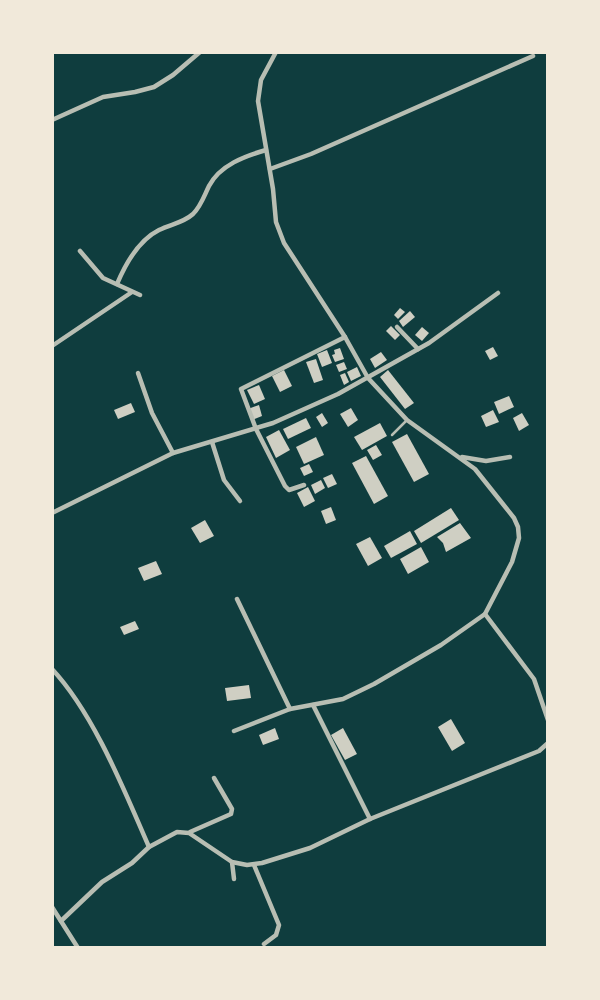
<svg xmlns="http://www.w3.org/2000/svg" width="600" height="1000" font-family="'Nunito Sans',sans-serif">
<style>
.building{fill:#cfcfc3}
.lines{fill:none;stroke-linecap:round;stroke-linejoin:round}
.service{stroke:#b8beb3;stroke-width:2.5}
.minor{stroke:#b8beb3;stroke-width:4.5}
</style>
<rect width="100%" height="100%" fill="#0f3d3e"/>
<g class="building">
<path d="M 400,308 L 405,312 L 398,319 L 394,315 Z"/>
<path d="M 410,311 L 415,317 L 403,327 L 399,321 Z"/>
<path d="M 391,326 L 400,335 L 395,340 L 386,331 Z"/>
<path d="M 422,327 L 429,333 L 422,341 L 415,335 Z"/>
<path d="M 493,347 L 498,356 L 490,360 L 485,351 Z"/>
<path d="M 340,348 L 344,359 L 335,362 L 332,355 L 335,354 L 334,350 Z"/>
<path d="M 327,350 L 332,363 L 322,367 L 317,354 Z"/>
<path d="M 381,352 L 387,360 L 375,368 L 370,359 Z"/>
<path d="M 316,359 L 323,380 L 314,383 L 306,362 Z"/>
<path d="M 344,362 L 347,369 L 339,372 L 336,365 Z"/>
<path d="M 357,367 L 361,376 L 351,381 L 347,372 Z"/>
<path d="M 284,370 L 292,386 L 280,392 L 272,376 Z"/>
<path d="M 388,370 L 414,403 L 405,409 L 380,377 Z"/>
<path d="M 345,373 L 349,382 L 344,385 L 340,375 Z"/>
<path d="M 259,385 L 265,399 L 254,404 L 247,390 Z"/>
<path d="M 509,396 L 514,407 L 499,414 L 494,402 Z"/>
<path d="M 131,403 L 135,412 L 118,419 L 114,410 Z"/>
<path d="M 259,405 L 262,416 L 252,420 L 248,409 Z"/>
<path d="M 351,408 L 358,420 L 348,427 L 340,414 Z"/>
<path d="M 493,410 L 499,422 L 486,427 L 481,416 Z"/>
<path d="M 322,413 L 328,423 L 322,427 L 316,417 Z"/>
<path d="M 522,413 L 529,425 L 519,431 L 513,418 Z"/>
<path d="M 306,418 L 311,428 L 288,439 L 283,429 Z"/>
<path d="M 380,423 L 387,436 L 362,450 L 354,437 Z"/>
<path d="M 279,430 L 290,450 L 276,458 L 266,437 Z"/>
<path d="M 407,434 L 429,474 L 414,482 L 392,442 Z"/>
<path d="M 316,437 L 324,455 L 304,464 L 296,447 Z"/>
<path d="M 376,445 L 382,455 L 373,460 L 367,450 Z"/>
<path d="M 366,456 L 388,496 L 374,504 L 352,463 Z"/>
<path d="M 309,464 L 313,472 L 304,476 L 300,468 Z"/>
<path d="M 332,474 L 337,484 L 328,488 L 323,478 Z"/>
<path d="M 321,480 L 325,488 L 315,494 L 311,485 Z"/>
<path d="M 308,487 L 315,501 L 304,507 L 297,493 Z"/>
<path d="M 331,507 L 336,520 L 326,524 L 321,511 Z"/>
<path d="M 451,508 L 459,520 L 421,543 L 414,531 Z"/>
<path d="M 205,520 L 214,536 L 200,543 L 191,528 Z"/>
<path d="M 460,523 L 471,538 L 446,552 L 443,543 L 437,537 Z"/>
<path d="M 410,531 L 417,544 L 391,558 L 384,546 Z"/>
<path d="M 370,537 L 382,558 L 368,566 L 356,544 Z"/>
<path d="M 421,547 L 429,562 L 408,574 L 400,559 Z"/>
<path d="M 156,561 L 162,574 L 144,581 L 138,568 Z"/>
<path d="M 135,621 L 139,629 L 124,635 L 120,627 Z"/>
<path d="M 249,685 L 251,698 L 227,701 L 225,688 Z"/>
<path d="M 451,719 L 465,743 L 452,751 L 438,727 Z"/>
<path d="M 275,728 L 279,739 L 263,745 L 259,735 Z"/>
<path d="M 343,728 L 357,754 L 345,760 L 331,735 Z"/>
</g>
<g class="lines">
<path class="service" d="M 392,435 L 407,420"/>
<g class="minor">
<path d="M 52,120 L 103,97 L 135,92 L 154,87 L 173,75 L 200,52"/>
<path d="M 270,169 L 311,154 L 533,56"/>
<path d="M 80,251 L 103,278 L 140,295"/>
<path d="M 117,284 C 125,265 139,240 159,230 C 171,224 183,223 193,214 C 201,206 204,196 209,186 C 220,165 245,156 266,150"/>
<path d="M 397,327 L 418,349"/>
<path d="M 52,346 L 132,292"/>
<path d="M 138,373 L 152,413 L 173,453"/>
<path d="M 212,442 L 224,480 L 240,501"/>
<path d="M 462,457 L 486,461 L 510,457"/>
<path d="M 304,485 L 289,490 L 285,486 L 256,429 L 241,389 L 345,337"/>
<path d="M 52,513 L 173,453 L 273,423 L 338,394 L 429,343 L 498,293"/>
<path d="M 237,599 L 290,709"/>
<path d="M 485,614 L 534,679 L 548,720"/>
<path d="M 52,669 C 94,714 124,790 149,847"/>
<path d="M 313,705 L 370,819"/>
<path d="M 234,731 L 290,709 L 343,699 L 374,684 L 441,645 L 485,614 L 512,562 L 519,538 L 518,527 L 514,518 L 475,469 L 407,420 L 368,378 L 345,337 L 284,243 L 276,222 L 273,189 L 258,101 L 261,80 L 276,52"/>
<path d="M 190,832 L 231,814 L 232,809 L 214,778"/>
<path d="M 232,862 L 234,879"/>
<path d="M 254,865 L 279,925 L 276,935 L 264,944"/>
<path d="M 52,907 L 78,948"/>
<path d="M 61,921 L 102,882 L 132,863 L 149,847 L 177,832 L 189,833 L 232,862 L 247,865 L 262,863 L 310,848 L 370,819 L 539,751 L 548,743"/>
</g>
</g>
<rect width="600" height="1000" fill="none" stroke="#f1e9da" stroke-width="108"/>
</svg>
